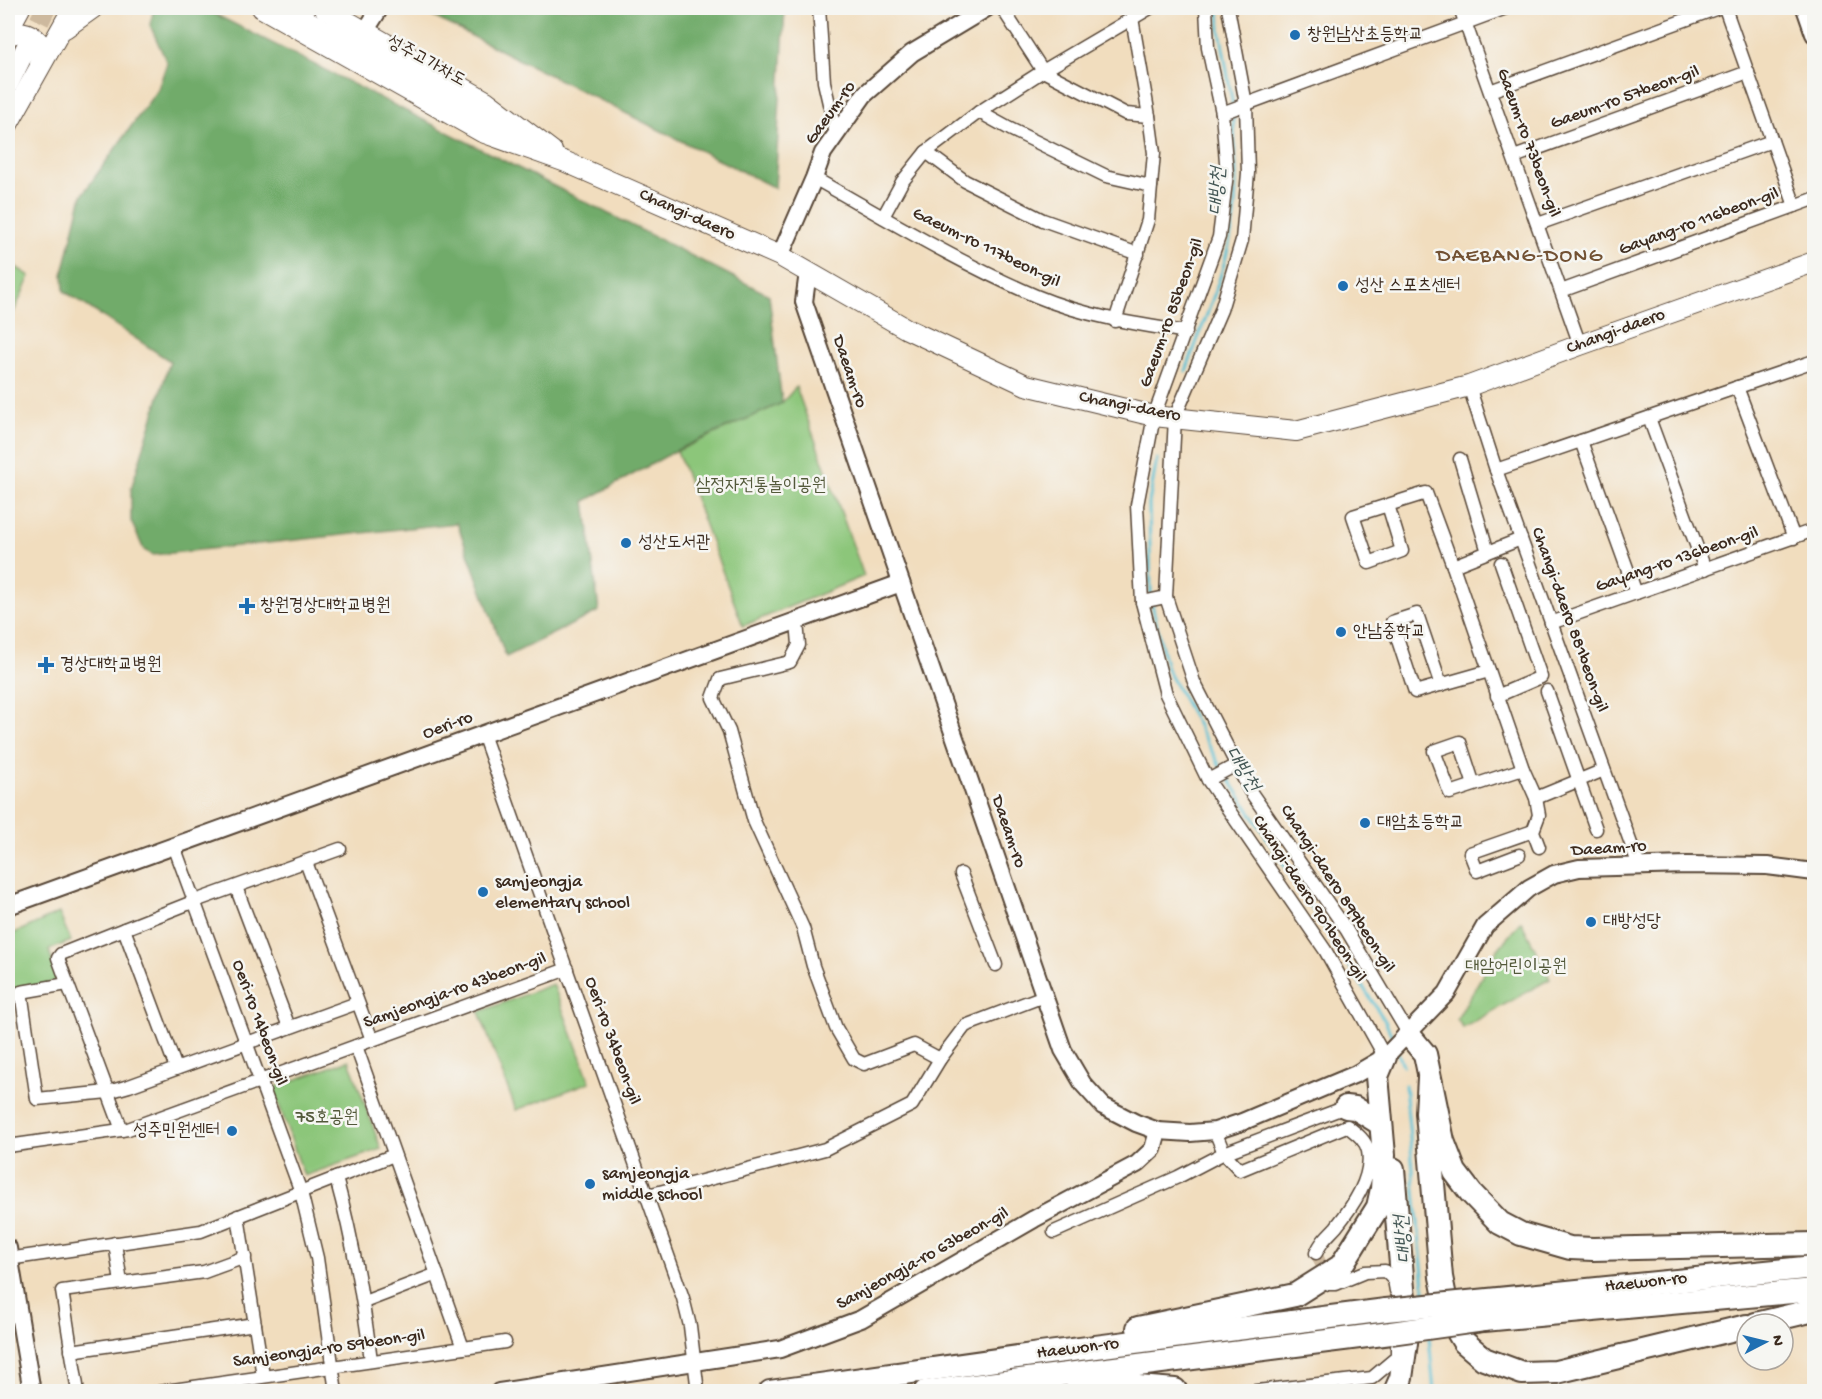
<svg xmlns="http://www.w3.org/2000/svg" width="1822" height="1399" font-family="'Gochi Hand','Poor Story',sans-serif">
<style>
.green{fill:#8cc67a;stroke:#64784c;stroke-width:1.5}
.forest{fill:#71ab6a;stroke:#566a44;stroke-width:1.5}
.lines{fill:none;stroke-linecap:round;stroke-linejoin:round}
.stream{stroke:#58c1d5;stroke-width:3}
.street-tunnel{stroke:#cdb99e;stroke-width:12;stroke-dasharray:12 6;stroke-linecap:butt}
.primary-tunnel{stroke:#cdb99e;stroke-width:20;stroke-dasharray:20 10;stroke-linecap:butt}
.street-casing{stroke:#564536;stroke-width:15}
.secondary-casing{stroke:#564536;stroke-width:20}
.primary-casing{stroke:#564536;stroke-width:22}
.highway-casing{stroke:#564536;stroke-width:26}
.street{stroke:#fff;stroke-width:12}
.secondary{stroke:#fff;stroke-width:16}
.primary{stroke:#fff;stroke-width:20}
.highway{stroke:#fff;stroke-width:22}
.highway-bridge-casing{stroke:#564536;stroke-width:26;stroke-linecap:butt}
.highway-bridge{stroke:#fff;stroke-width:22}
.poi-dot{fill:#1f6fb2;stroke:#f6f6f2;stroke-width:2}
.labels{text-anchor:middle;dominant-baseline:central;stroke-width:5;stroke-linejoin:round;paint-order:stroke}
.poi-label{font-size:18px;fill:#3b2a1e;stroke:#f6f6f2;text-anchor:start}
.street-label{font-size:18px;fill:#3b2a1e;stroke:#f6f6f2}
.park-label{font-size:18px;fill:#53593a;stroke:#f6f6f2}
.water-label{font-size:20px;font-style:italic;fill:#445755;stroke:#f6f6f2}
.quarter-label{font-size:21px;letter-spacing:1.5px;fill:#725133;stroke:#f6f6f2}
</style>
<rect width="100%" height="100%" fill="#f6f6f2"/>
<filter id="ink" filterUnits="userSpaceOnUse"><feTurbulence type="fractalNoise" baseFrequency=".0167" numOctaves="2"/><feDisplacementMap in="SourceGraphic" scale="12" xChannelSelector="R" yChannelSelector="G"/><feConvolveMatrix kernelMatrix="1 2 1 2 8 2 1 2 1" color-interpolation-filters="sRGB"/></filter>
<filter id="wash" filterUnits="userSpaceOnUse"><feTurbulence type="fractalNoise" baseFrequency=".008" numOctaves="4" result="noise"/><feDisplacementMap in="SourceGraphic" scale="24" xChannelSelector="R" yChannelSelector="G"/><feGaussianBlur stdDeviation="1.35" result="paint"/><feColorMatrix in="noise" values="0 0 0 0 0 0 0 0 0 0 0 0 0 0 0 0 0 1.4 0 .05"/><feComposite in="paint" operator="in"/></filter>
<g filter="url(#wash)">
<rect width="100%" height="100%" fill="#f1ddbe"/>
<g class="green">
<path d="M 8,262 L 30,276 L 8,325 Z"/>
<path d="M 796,387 L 864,576 L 743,626 L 677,451 L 782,403 Z"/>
<path d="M 59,913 L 71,941 L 49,950 L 58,981 L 8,992 L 8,936 Z"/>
<path d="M 1521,921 L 1550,979 L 1463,1028 L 1457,1019 L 1496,952 Z"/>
<path d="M 553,984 L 590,1082 L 516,1110 L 479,1012 Z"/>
<path d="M 349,1060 L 381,1149 L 304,1176 L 273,1088 Z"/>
</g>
<g class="forest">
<path d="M 154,8 L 203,8 L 769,295 L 782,403 L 677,450 L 585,501 L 599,611 L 506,657 L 457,523 L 153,555 L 144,550 L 131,521 L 131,489 L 170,361 L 64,291 L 63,273 L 82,195 L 158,89 L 167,63 L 150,25 Z"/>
<path d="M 416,8 L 785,8 L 775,188 Z"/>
</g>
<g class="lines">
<g class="stream">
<path d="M 1219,8 L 1220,30 L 1233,106"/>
<path d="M 1186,371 C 1202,325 1224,277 1232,229 C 1239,191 1235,151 1233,113"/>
<path d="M 1151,597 L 1149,503 L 1157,459"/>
<path d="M 1152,604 L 1167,669 L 1221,768"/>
<path d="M 1225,773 L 1385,1021 L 1394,1041"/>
<path d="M 1398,1053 L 1403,1065"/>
<path d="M 1405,1085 L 1425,1297"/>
<path d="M 1429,1337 L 1434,1392"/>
</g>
</g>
</g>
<g filter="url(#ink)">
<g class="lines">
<path class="street-tunnel" d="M 1316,1253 L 1328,1280"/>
<path class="primary-tunnel" d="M 26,48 L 46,8"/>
<defs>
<g id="street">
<path d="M 819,8 L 824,82 L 836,134"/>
<path d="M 1002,8 L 1043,71 L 1126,114 L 1149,116 L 1154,153 L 1148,220 L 1115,321"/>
<path d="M 1206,8 L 1208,48 L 1222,113 L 1227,174 L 1219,237 L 1154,416 L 1137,505 L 1142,602 L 1166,694 L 1208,780 L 1325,950 L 1385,1057"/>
<path d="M 1228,8 L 1246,104 L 1248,173 L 1242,240 L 1221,310 L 1175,417 L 1166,597 L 1194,682 L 1250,791 L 1346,929 L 1409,1035"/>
<path d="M 1460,8 L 1580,345"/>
<path d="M 1725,8 L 1795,206"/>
<path d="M 1132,18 L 1149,116"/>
<path d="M 1490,91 L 1718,8"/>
<path d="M 979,112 L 1010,129 L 1106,176 L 1151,186"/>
<path d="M 1222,113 L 1506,8"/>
<path d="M 926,152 L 965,181 L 1043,220 L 1138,254"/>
<path d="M 1514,157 L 1748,72"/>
<path d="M 814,178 C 887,219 959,263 1036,296 C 1084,316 1135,324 1186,332"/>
<path d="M 883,217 L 902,182 L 926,152 L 979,112 L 1043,71 L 1150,8"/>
<path d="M 1538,224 L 1772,141"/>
<path d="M 1561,291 L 1814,199"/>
<path d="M 1469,386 L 1496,470 L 1639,866"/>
<path d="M 1737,387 L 1794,538"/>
<path d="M 1649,418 L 1705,569"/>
<path d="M 1581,441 L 1636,593"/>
<path d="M 1460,459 L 1488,552"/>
<path d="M 1496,470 L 1814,361"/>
<path d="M 1388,505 L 1402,551 L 1369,563 L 1353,516 L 1426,493 L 1453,566 L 1521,539"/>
<path d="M 1453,566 L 1523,769 L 1536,798 L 1539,815 L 1533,831 L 1539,847"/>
<path d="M 1142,602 L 1166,597"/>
<path d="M 797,621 L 799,645 L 790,662 L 720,679 L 713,698 L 729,731 L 754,821 L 803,928 L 813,966 L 836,1028 L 854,1059 L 864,1064 L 914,1045 L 940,1059"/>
<path d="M 1551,623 L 1814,530"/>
<path d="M 1441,685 L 1417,614 L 1392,622 L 1415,692 L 1489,671"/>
<path d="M 1547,691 L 1596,829"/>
<path d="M 1497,696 L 1541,677 L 1501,563"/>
<path d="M 483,734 L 683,1298 L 690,1326 L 698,1392"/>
<path d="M 1208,780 L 1236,765"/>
<path d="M 1474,785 L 1460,742 L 1434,751 L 1450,793 L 1523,769"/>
<path d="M 1536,798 L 1604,770"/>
<path d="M 174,846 L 301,1192 L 317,1258 L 336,1392"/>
<path d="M 1519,855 L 1477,871 L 1470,853 L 1533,831"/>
<path d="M 306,862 L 372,1040"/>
<path d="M 961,874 L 996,965"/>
<path d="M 236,887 L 289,1027"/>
<path d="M 124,929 L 176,1068"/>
<path d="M 67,984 L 21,992 L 37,1099 L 108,1092 L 129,1086 L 357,1003"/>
<path d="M 356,1046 L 463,1348"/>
<path d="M 122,1130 L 58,958 L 61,954 L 195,901 L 340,849"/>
<path d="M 1215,1131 L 1224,1153 L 1240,1170 L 1344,1127 L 1347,1126 C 1356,1133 1366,1140 1368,1151 C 1373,1178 1352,1207 1336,1227 C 1326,1238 1323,1239 1316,1253"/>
<path d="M 8,1146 L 128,1129 L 567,969"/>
<path d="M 336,1178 C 353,1239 363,1298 371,1360"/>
<path d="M 648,1195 L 825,1149 L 912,1105 L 940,1059 L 965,1026 L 1044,996"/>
<path d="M 238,1216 L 263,1376"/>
<path d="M 1054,1232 L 1178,1177 L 1224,1153 L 1346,1107"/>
<path d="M 115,1243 L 121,1283"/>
<path d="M 8,1259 L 201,1231 L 394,1155"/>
<path d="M 1329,1284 L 1336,1284 L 1365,1272 L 1385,1271 L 1394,1280 L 1396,1291"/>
<path d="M 364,1302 L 437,1274"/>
<path d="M 71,1351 L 255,1324"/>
<path d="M 78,1392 L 62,1291 L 204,1272 L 245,1257"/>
<path d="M 159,1392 L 505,1342"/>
<path d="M 1248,1392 L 1372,1378 L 1397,1357 L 1397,1347"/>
</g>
<g id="secondary">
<path d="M 288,8 L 526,139"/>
<path d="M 1805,8 L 1814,34"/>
<path d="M 366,30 L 380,8"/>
<path d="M 780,256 L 814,178 L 823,153 L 864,95 L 912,53 L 987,8"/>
<path d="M 808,272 L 804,302 L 1063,1050 L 1083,1084 L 1103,1106 L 1136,1123 L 1158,1131 L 1190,1133 L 1215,1131 L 1242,1122 L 1356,1074 L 1385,1057 L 1447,993 L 1485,926 L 1529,888 L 1554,874 L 1579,868 L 1687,865 L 1767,866 L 1814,872"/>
<path d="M 8,906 L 901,583"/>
<path d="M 8,1248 L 32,1392"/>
<path d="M 499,1392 L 780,1349 L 861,1319 L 1034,1219 L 1137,1164 L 1153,1149 L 1158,1131"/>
</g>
<g id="primary">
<path d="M 262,8 L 482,132 L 566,162 L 780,256 L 907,329 L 1026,385 L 1154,416 L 1296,431 L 1469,386 L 1580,345 L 1814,262"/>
<path d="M 324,8 L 486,101 L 552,151"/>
<path d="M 65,28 L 93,8"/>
<path d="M 8,30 L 20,8"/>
<path d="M 8,36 C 21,28 33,34 42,46 L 40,64"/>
<path d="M 8,84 L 26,48"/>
<path d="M 8,124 L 73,8"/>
</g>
<g id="highway">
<path d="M 1409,1035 L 1425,1054 L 1443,1141 L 1455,1172 L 1471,1193 L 1500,1223 L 1521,1234 L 1570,1248 L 1593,1249 L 1814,1244"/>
<path d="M 1429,1078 L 1427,1113 L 1441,1277 L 1449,1317 L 1464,1342 L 1484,1359 L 1522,1373 L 1556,1372 L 1747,1326"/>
<path d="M 1346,1107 L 1355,1108 L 1381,1124"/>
<path d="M 1393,1169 L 1407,1336 L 1401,1378 L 1395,1392"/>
<path d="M 1478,1301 L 1814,1267"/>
<path d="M 1484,1320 L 1814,1290"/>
<path d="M 1756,1324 L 1814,1310"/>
<path d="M 1138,1328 L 1295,1295 L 1341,1266 L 1378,1207 L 1382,1189 L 1384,1155 L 1377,1076 L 1385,1057"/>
<path d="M 1077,1382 L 1175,1390"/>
<path d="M 770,1392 L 1032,1355 L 1386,1310"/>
<path d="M 925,1392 L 1391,1333"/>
</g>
</defs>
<use href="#street" class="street-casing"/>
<use href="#secondary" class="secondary-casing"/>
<use href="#primary" class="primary-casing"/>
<use href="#highway" class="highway-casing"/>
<use href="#street" class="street"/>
<use href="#secondary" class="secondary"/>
<use href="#primary" class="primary"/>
<use href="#highway" class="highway"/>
<defs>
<g id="highway-bridge">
<path d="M 1386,1310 L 1478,1301"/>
<path d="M 1391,1333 L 1484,1320"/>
</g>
</defs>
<use href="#highway-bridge" class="highway-bridge-casing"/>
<use href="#highway-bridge" class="highway-bridge"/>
</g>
</g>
<g class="poi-dot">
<circle cx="1295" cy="35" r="6"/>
<circle cx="1343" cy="286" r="6"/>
<circle cx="626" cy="543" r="6"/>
<path d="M244 597h6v6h6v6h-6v6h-6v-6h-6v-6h6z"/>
<circle cx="1341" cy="632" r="6"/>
<path d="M43 656h6v6h6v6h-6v6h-6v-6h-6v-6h6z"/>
<circle cx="1365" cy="823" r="6"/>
<circle cx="483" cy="892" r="6"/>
<circle cx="1591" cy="922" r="6"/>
<circle cx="232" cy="1131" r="6"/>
<circle cx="590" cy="1184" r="6"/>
</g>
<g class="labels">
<g class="poi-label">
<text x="1307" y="35">창원남산초등학교</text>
<text x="1355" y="286">성산 스포츠센터</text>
<text x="638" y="543">성산도서관</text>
<text x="260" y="606">창원경상대학교병원</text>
<text x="1353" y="632">안남중학교</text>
<text x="60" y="665">경상대학교병원</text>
<text x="1377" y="823">대암초등학교</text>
<text x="495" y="882">samjeongja<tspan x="495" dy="21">elementary school</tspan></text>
<text x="1603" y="922">대방성당</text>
<text x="220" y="1131" text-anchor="end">성주민원센터</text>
<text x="602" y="1174">samjeongja<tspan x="602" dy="21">middle school</tspan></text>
</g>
<g class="street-label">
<text transform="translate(426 62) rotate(29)">성주고가차도</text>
<text transform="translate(1625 98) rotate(-20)">Gaeum-ro 57beon-gil</text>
<text transform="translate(831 113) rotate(-54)">Gaeum-ro</text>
<text transform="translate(1528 143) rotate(70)">Gaeum-ro 73beon-gil</text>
<text transform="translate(687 215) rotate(24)">Changi-daero</text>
<text transform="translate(1699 222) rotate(-20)">Gayang-ro 116beon-gil</text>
<text transform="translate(986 248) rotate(26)">Gaeum-ro 117beon-gil</text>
<text transform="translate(1172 313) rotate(-70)">Gaeum-ro 85beon-gil</text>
<text transform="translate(1616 332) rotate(-20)">Changi-daero</text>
<text transform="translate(849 372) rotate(71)">Daeam-ro</text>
<text transform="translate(1130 407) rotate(11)">Changi-daero</text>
<text transform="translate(1677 560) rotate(-19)">Gayang-ro 136beon-gil</text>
<text transform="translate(1569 620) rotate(70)">Changi-daero 881beon-gil</text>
<text transform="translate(448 726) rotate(-20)">Oeri-ro</text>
<text transform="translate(1008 832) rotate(71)">Daeam-ro</text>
<text transform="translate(1609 849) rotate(-4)">Daeam-ro</text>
<text transform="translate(1337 889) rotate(57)">Changi-daero 899beon-gil</text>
<text transform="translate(1309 899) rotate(57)">Changi-daero 901beon-gil</text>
<text transform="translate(455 991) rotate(-20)">Samjeongja-ro 43beon-gil</text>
<text transform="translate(259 1023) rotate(70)">Oeri-ro 14beon-gil</text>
<text transform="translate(612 1041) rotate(70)">Oeri-ro 34beon-gil</text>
<text transform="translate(923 1259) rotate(-29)">Samjeongja-ro 63beon-gil</text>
<text transform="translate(1646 1283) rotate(-6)">Haewon-ro</text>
<text transform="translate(329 1349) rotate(-8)">Samjeongja-ro 59beon-gil</text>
<text transform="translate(1078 1349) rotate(-7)">Haewon-ro</text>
</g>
<g class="park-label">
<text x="761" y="486">삼정자전통놀이공원</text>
<text x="1516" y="967">대암어린이공원</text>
<text x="327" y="1118">75호공원</text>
</g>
<g class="water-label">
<text transform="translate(1219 191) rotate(-87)">대방천</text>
<text transform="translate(1241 770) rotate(58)">대방천</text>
<text transform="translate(1405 1239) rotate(-95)">대방천</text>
</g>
<g class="quarter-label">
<text x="1520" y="257">DAEBANG-DONG</text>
</g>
</g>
<rect width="1822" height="1399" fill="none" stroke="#f6f6f2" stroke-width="30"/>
<g transform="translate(1765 1342) rotate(83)"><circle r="28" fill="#f6f6f2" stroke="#aba49d" stroke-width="1.5"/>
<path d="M0-4.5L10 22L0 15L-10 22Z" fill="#1f6fb2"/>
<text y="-9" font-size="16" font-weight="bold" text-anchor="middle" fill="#3b2a1e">N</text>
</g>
</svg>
